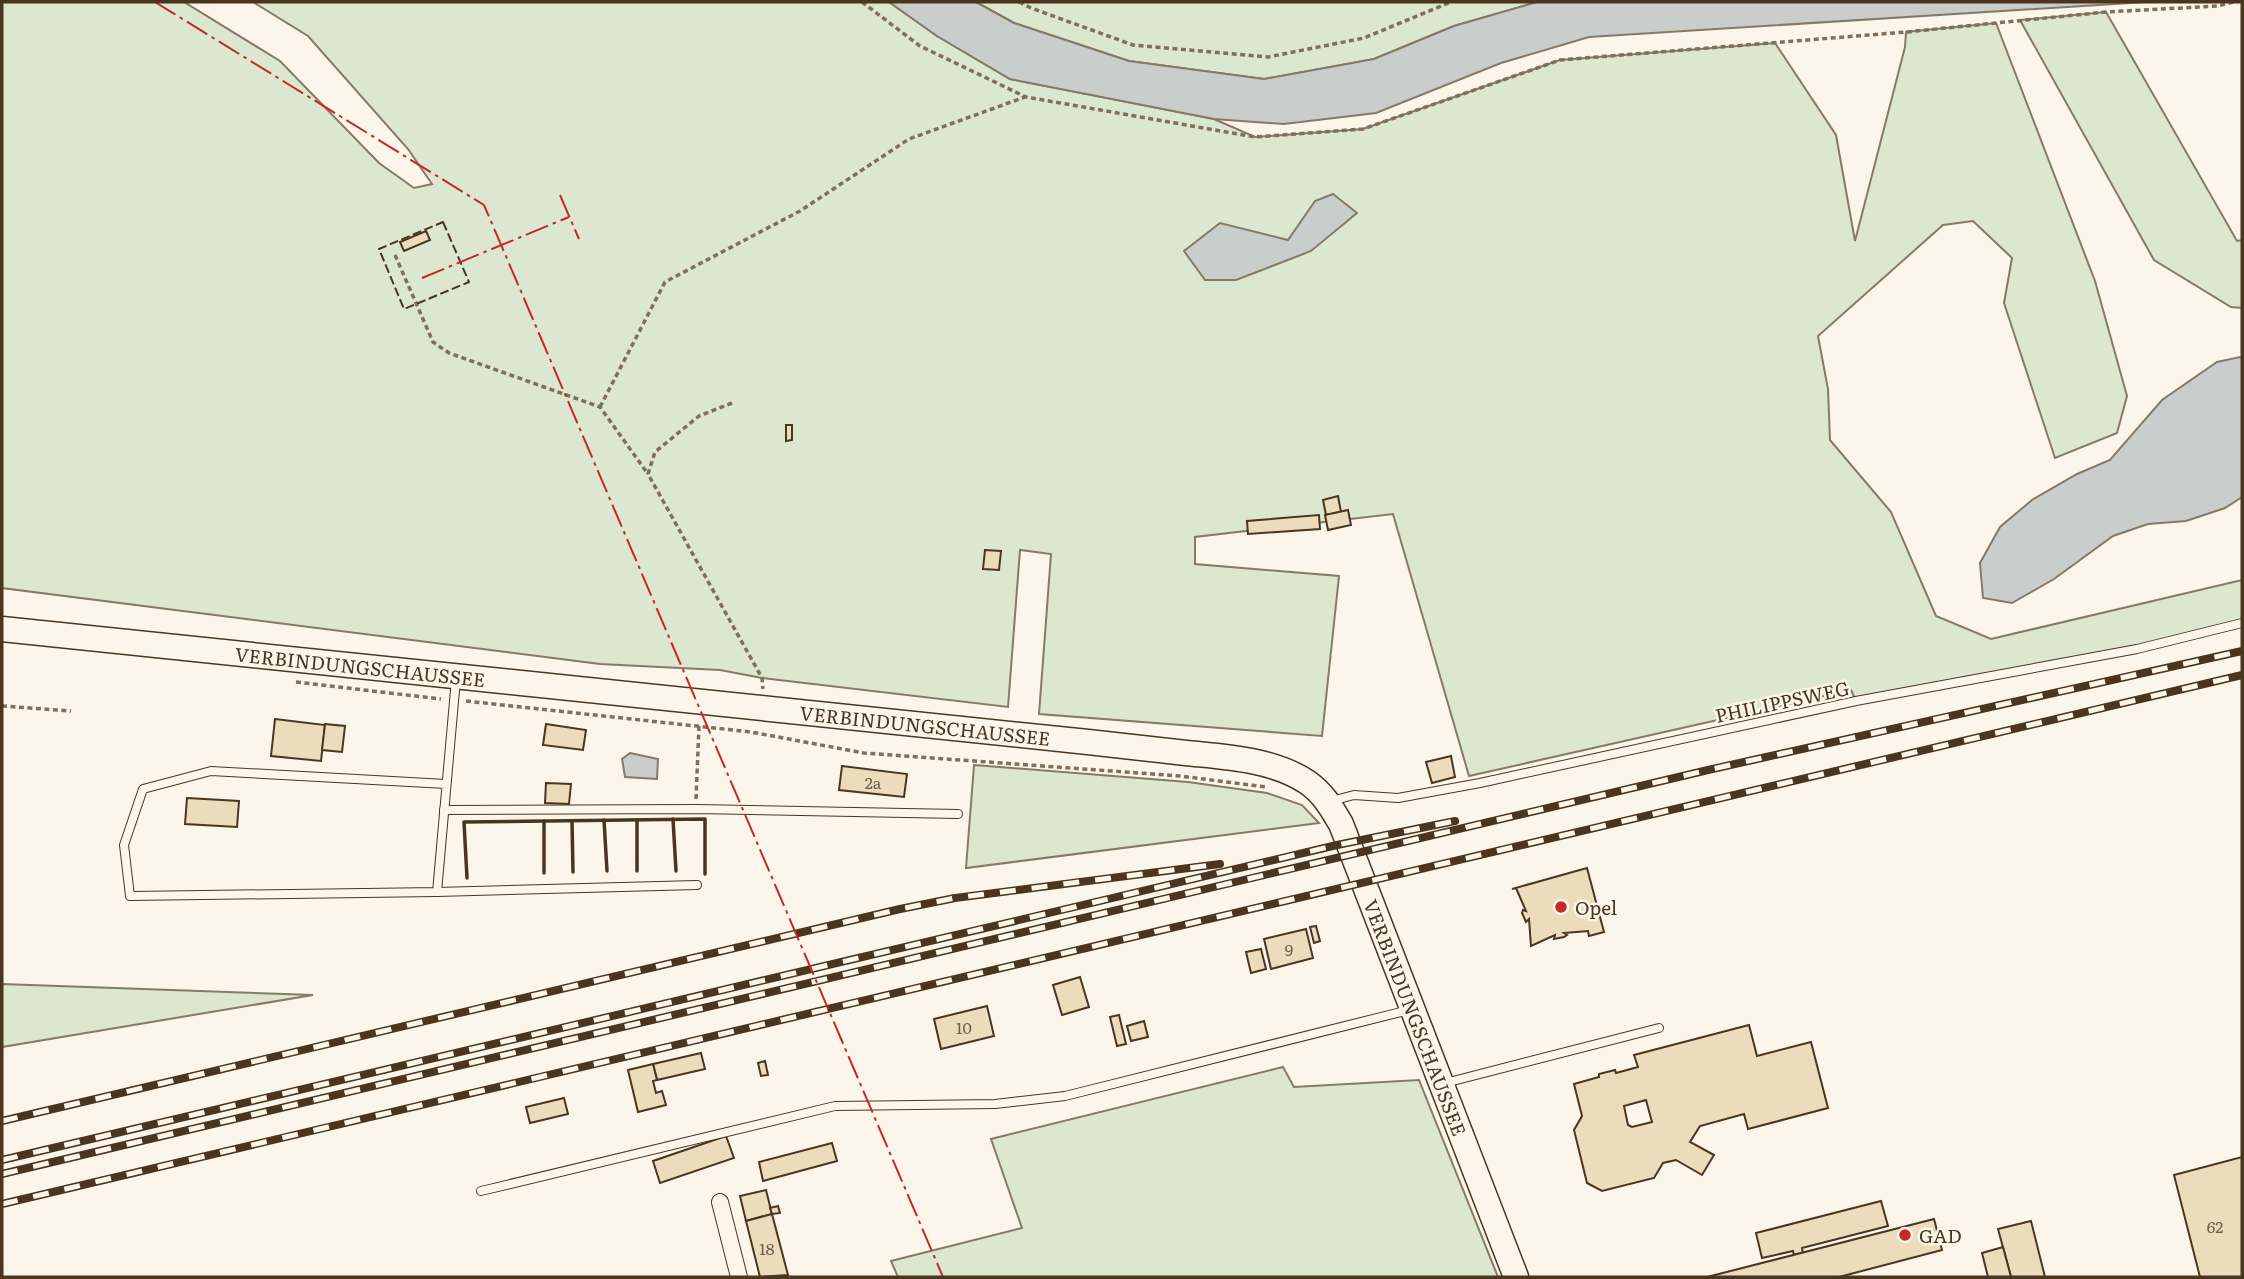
<svg xmlns="http://www.w3.org/2000/svg" width="2244" height="1279" font-family="Literata,serif">
<style>
.green{fill:#dce7d0;stroke:#887966;stroke-width:2}
.water{fill:#c9cecd;stroke:#887966;stroke-width:2}
.building{fill:#ecdcbc;stroke:#4a3520;stroke-width:2;fill-rule:evenodd}
.lines{fill:none;stroke-linecap:round;stroke-linejoin:round}
.lane-casing{stroke:#4a3520;stroke-width:10}
.street-casing{stroke:#4a3520;stroke-width:18}
.primary-casing{stroke:#4a3520;stroke-width:27}
.path{stroke:#7f6f5c;stroke-width:3.5;stroke-dasharray:5 3.5;stroke-linecap:butt}
.lane{stroke:#fbf6e9;stroke-width:8}
.street{stroke:#fbf6e9;stroke-width:16}
.primary{stroke:#fbf6e9;stroke-width:24}
.rail-casing{stroke:#4a3520;stroke-width:8}
.rail{stroke:#fbf6e9;stroke-width:5;stroke-dasharray:16;stroke-linecap:butt}
.fence{stroke:#4a3520;stroke-width:2;stroke-dasharray:9 3.5;stroke-linecap:butt}
.wall{stroke:#4a3520;stroke-width:3.5}
.power{stroke:#c62828;stroke-width:2;stroke-dasharray:24 5 3.5 5;stroke-linecap:butt}
.poi-dot{fill:#c62828;stroke:#fbf6e9;stroke-width:2.5}
.labels{text-anchor:middle;dominant-baseline:central;stroke-width:5;stroke-linejoin:round;paint-order:stroke}
.number-label{font-size:16px;fill:#725f47}
.street-label{font-size:19px;fill:#4a3520;stroke:#fbf6e9}
.poi-label{font-size:19px;fill:#4a3520;stroke:#fbf6e9;text-anchor:start}
</style>
<rect width="100%" height="100%" fill="#fbf6e9"/>
<g class="green">
<path d="M 2,2 L 184,2 L 280,61 L 379,163 L 414,188 L 432,184 L 408,149 L 308,36 L 253,2 L 889,2 L 937,36 L 1010,79 L 1214,119 L 1255,137 L 1363,129 L 1560,60 L 1775,43 L 1836,135 L 1855,241 L 1905,47 L 1906,32 L 1996,23 L 2095,281 L 2127,396 L 2117,433 L 2055,458 L 2004,303 L 2012,258 L 1973,221 L 1943,225 L 1818,336 L 1828,389 L 1830,440 L 1891,512 L 1936,616 L 1991,639 L 2242,580 L 2242,623 L 2137,649 L 1856,701 L 1851,690 L 1469,776 L 1393,514 L 1195,537 L 1195,564 L 1339,576 L 1322,736 L 1039,714 L 1051,554 L 1020,550 L 1008,707 L 762,678 L 720,670 L 600,664 L 2,588 Z"/>
<path d="M 976,2 L 1537,2 L 1454,26 L 1374,59 L 1264,79 L 1129,61 L 1014,23 Z"/>
<path d="M 2106,12 L 2237,241 L 2242,240 L 2242,308 L 2231,307 L 2154,260 L 2020,20 Z"/>
<path d="M 974,765 L 1188,782 L 1267,793 L 1302,805 L 1319,823 L 966,868 Z"/>
<path d="M 2,984 L 313,995 L 2,1047 Z"/>
<path d="M 1283,1067 L 1294,1087 L 1419,1080 L 1498,1277 L 898,1277 L 891,1261 L 1022,1228 L 991,1139 Z"/>
</g>
<g class="water">
<path d="M 889,2 L 976,2 L 1014,23 L 1129,61 L 1264,79 L 1374,59 L 1454,26 L 1537,2 L 2146,2 L 1589,37 L 1501,63 L 1376,113 L 1284,124 L 1214,119 L 1010,79 L 937,36 Z"/>
<path d="M 1333,194 L 1357,213 L 1311,251 L 1236,280 L 1205,280 L 1184,251 L 1220,223 L 1288,240 L 1315,201 Z"/>
<path d="M 2240,357 L 2242,358 L 2242,497 L 2225,508 L 2186,521 L 2148,524 L 2113,536 L 2054,579 L 2012,603 L 1983,598 L 1980,563 L 2000,527 L 2032,500 L 2077,474 L 2110,460 L 2162,400 L 2217,362 Z"/>
<path d="M 630,753 L 658,759 L 657,779 L 625,777 L 622,759 Z"/>
</g>
<g class="building">
<path d="M 426,231 L 430,240 L 404,251 L 400,242 Z"/>
<path d="M 786,425 L 792,425 L 792,440 L 786,441 Z"/>
<path d="M 1338,496 L 1341,512 L 1326,515 L 1323,500 Z"/>
<path d="M 1348,510 L 1351,525 L 1328,530 L 1325,515 Z"/>
<path d="M 1319,515 L 1320,529 L 1248,534 L 1247,521 Z"/>
<path d="M 985,550 L 1001,551 L 999,570 L 983,569 Z"/>
<path d="M 275,719 L 325,725 L 321,761 L 271,756 Z"/>
<path d="M 325,724 L 345,726 L 342,752 L 322,750 Z"/>
<path d="M 546,724 L 586,730 L 583,750 L 543,745 Z"/>
<path d="M 1451,756 L 1455,777 L 1432,783 L 1426,762 Z"/>
<path d="M 842,766 L 907,774 L 904,797 L 839,790 Z"/>
<path d="M 546,783 L 571,784 L 569,804 L 545,803 Z"/>
<path d="M 187,798 L 239,801 L 237,827 L 185,824 Z"/>
<path d="M 1587,868 L 1604,932 L 1589,936 L 1588,931 L 1564,933 L 1567,935 L 1564,937 L 1554,939 L 1555,935 L 1531,946 L 1529,919 L 1526,922 L 1522,913 L 1523,910 L 1526,911 L 1516,888 L 1512,889 Z"/>
<path d="M 1316,926 L 1320,941 L 1314,943 L 1310,927 Z"/>
<path d="M 1306,929 L 1313,958 L 1271,969 L 1264,939 Z"/>
<path d="M 1261,949 L 1266,969 L 1251,973 L 1246,952 Z"/>
<path d="M 1080,977 L 1089,1007 L 1062,1015 L 1053,985 Z"/>
<path d="M 987,1006 L 994,1036 L 941,1049 L 934,1019 Z"/>
<path d="M 1119,1015 L 1126,1044 L 1117,1046 L 1110,1017 Z"/>
<path d="M 1144,1021 L 1148,1037 L 1131,1041 L 1127,1026 Z"/>
<path d="M 1749,1025 L 1757,1056 L 1811,1042 L 1828,1108 L 1748,1129 L 1744,1114 L 1700,1126 L 1690,1142 L 1714,1155 L 1702,1175 L 1676,1160 L 1663,1163 L 1654,1178 L 1602,1191 L 1587,1183 L 1574,1130 L 1582,1116 L 1574,1084 L 1599,1077 L 1599,1074 L 1615,1070 L 1616,1073 L 1638,1067 L 1634,1055 ZM 1646,1100 L 1652,1122 L 1632,1127 L 1628,1125 L 1624,1106 Z"/>
<path d="M 701,1053 L 705,1069 L 657,1080 L 653,1064 Z"/>
<path d="M 765,1061 L 768,1075 L 761,1076 L 758,1063 Z"/>
<path d="M 653,1064 L 657,1080 L 653,1081 L 656,1093 L 662,1091 L 666,1105 L 638,1112 L 628,1070 Z"/>
<path d="M 564,1098 L 568,1114 L 530,1123 L 526,1107 Z"/>
<path d="M 726,1136 L 734,1158 L 660,1183 L 653,1161 Z"/>
<path d="M 832,1143 L 837,1161 L 763,1181 L 759,1162 Z"/>
<path d="M 2242,1157 L 2242,1277 L 2200,1277 L 2174,1175 Z"/>
<path d="M 766,1190 L 772,1214 L 746,1221 L 740,1196 Z"/>
<path d="M 1881,1201 L 1888,1226 L 1802,1248 L 1803,1253 L 1794,1255 L 1793,1251 L 1762,1258 L 1756,1233 Z"/>
<path d="M 778,1206 L 780,1213 L 772,1214 L 770,1208 Z"/>
<path d="M 772,1214 L 788,1275 L 760,1277 L 746,1221 Z"/>
<path d="M 1934,1219 L 1942,1250 L 1839,1277 L 1707,1277 Z"/>
<path d="M 2031,1221 L 2045,1277 L 2011,1277 L 1998,1229 Z"/>
<path d="M 2003,1247 L 2011,1277 L 1988,1277 L 1982,1253 Z"/>
</g>
<g class="lines">
<defs>
<g id="lane">
<path d="M 446,784 L 211,771 L 143,789 L 124,845 L 130,896 L 437,892 L 456,679"/>
<path d="M 1331,801 L 1354,795 L 1398,798 L 1480,783 L 1856,701 L 2137,649 L 2242,623"/>
<path d="M 444,810 L 696,809 L 958,814"/>
<path d="M 437,892 L 697,885"/>
<path d="M 1445,1083 L 1659,1028"/>
<path d="M 481,1191 L 835,1106 L 995,1104 L 1065,1096 L 1409,1010"/>
</g>
<path id="street" d="M 720,1202 L 739,1277"/>
<g id="primary">
<path id="s1" d="M 2,629 L 1088,742 C 1121,746 1153,749 1186,753 C 1225,757 1272,759 1307,782 C 1323,793 1331,807 1341,824 L 1516,1277"/>
</g>
</defs>
<use href="#lane" class="lane-casing"/>
<use href="#street" class="street-casing"/>
<use href="#primary" class="primary-casing"/>
<g class="path">
<path d="M 862,2 L 920,46 L 1026,97 L 1255,137 L 1363,129 L 1560,60 L 1906,32 L 2106,12 L 2218,6 L 2233,2"/>
<path d="M 1019,2 L 1031,8 L 1133,45 L 1268,57 L 1364,38 L 1451,2"/>
<path d="M 395,255 L 433,342 L 449,353 L 600,407 L 648,474"/>
<path d="M 732,403 L 699,416 L 655,452 L 648,474 L 762,678 L 763,689"/>
<path d="M 600,407 L 665,282 L 800,211 L 909,139 L 1025,97"/>
<path d="M 296,682 L 441,699"/>
<path d="M 466,701 L 751,732 L 864,753 L 1180,776 L 1266,787"/>
<path d="M 2,706 L 71,711"/>
<path d="M 696,799 L 699,726"/>
</g>
<use href="#lane" class="lane"/>
<use href="#street" class="street"/>
<use href="#primary" class="primary"/>
<defs>
<g id="rail">
<path d="M 2,1121 L 900,909 L 955,898 L 1220,864"/>
<path d="M 2,1160 L 1337,845 L 1455,821"/>
<path d="M 2,1174 L 1708,770 L 2242,651"/>
<path d="M 2,1204 L 2242,675"/>
</g>
</defs>
<use href="#rail" class="rail-casing"/>
<use href="#rail" class="rail"/>
<path class="fence" d="M 443,222 L 469,282 L 404,309 L 379,249 Z"/>
<g class="wall">
<path d="M 673,819 L 676,871"/>
<path d="M 604,820 L 607,871"/>
<path d="M 637,820 L 637,871"/>
<path d="M 572,821 L 573,872"/>
<path d="M 544,873 L 544,821"/>
<path d="M 467,878 L 464,822 L 705,819 L 705,874"/>
</g>
<g class="power">
<path d="M 155,2 L 484,205 L 943,1277"/>
<path d="M 560,195 L 579,239"/>
<path d="M 422,278 L 569,217"/>
</g>
</g>
<g class="poi-dot">
<circle cx="1561" cy="907" r="7"/>
<circle cx="1905" cy="1235" r="7"/>
</g>
<g class="labels">
<g class="number-label">
<text x="873" y="782">2a</text>
<text x="1289" y="949">9</text>
<text x="964" y="1027">10</text>
<text x="2215" y="1226">62</text>
<text x="767" y="1248">18</text>
</g>
<g class="street-label">
<text stroke="none"><textPath href="#s1" startOffset="360">VERBINDUNGSCHAUSSEE</textPath></text>
<text transform="translate(1782 701) rotate(-12)">PHILIPPSWEG</text>
<text stroke="none"><textPath href="#s1" startOffset="928">VERBINDUNGSCHAUSSEE</textPath></text>
<text stroke="none"><textPath href="#s1" startOffset="1578">VERBINDUNGSCHAUSSEE</textPath></text>
</g>
<g class="poi-label">
<text x="1575" y="907">Opel</text>
<text x="1919" y="1235">GAD</text>
</g>
</g>
<rect width="2244" height="1279" fill="none" stroke="#4a3520" stroke-width="7"/>
</svg>
